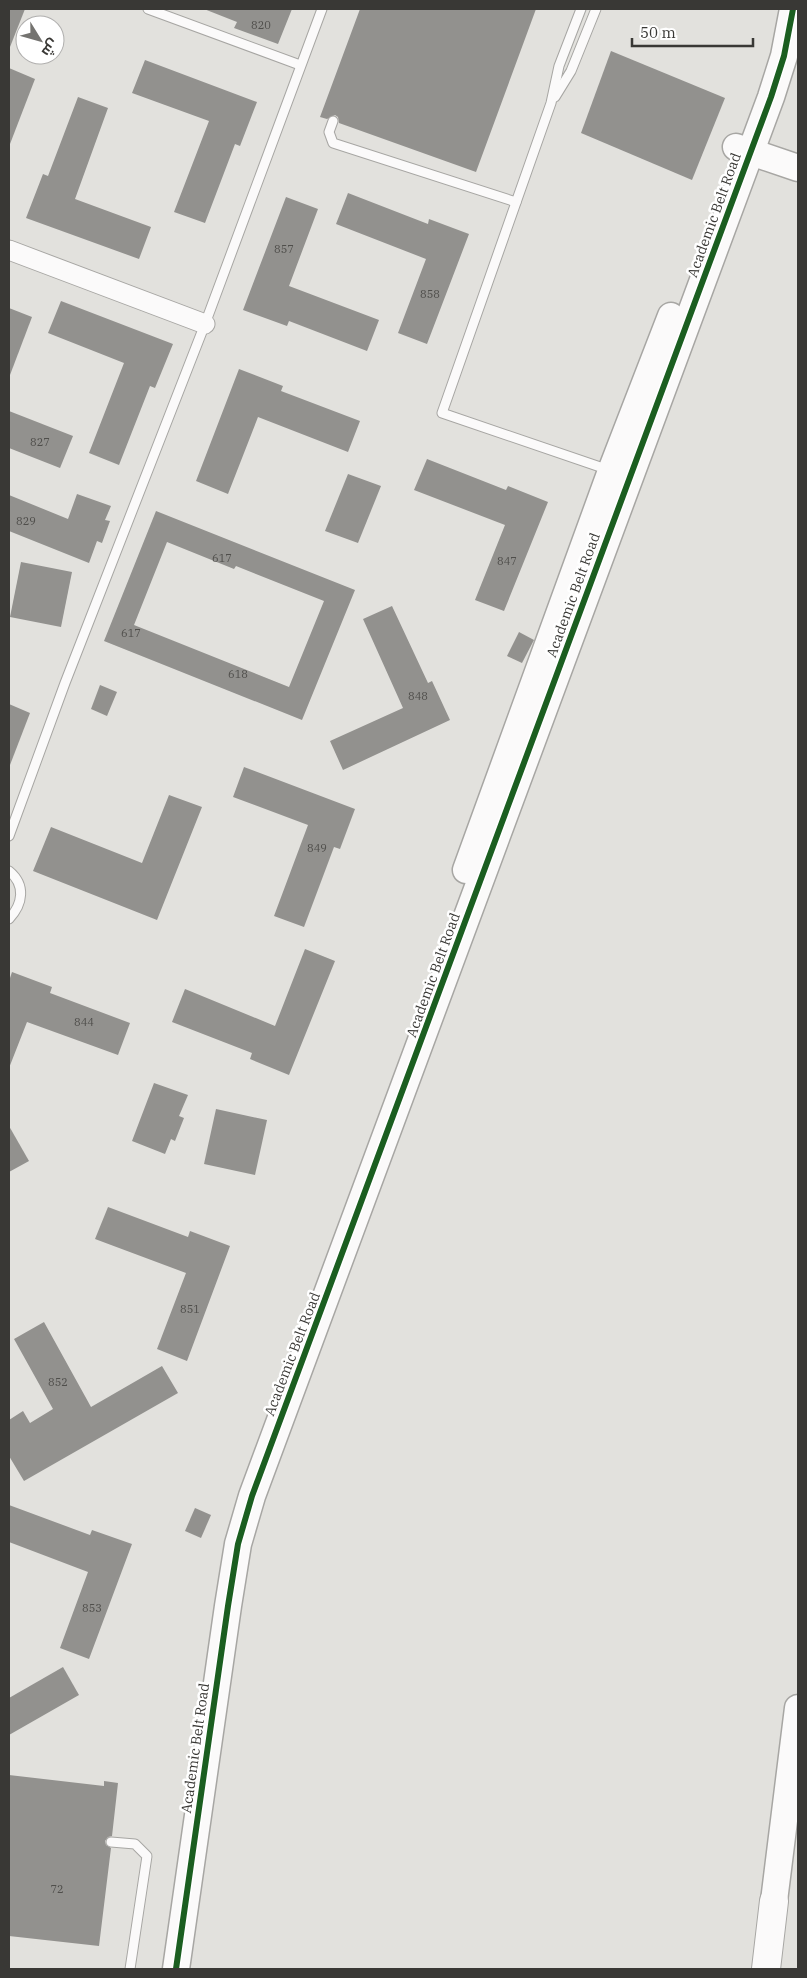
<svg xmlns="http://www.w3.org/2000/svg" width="807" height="1978" font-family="'IBM Plex Serif',Cairo,serif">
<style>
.building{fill:#92918e;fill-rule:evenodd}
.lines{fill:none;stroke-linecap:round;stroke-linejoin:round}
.lane-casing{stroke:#a7a6a3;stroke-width:11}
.street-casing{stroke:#a7a6a3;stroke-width:21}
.secondary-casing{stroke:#a7a6a3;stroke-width:29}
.highway-casing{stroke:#a7a6a3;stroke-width:30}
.lane{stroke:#fbfafa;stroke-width:9}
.street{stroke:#fbfafa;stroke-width:19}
.secondary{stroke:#fbfafa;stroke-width:26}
.highway{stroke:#fbfafa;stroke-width:28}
.cycleway-casing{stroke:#fff;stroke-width:9}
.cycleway{stroke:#1b5e20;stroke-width:6}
.labels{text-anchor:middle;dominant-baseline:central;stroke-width:5;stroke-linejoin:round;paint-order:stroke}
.number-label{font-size:11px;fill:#4f4e4b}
.street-label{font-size:14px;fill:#393835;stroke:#fff}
</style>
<rect width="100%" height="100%" fill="#e2e1dd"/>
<g class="building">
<path d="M 9,9 L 25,9 L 10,47 L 9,47 Z"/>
<path d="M 204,9 L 292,9 L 278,44 L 234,28 L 237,22 Z"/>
<path d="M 360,9 L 536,9 L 476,172 L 339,123 L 338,117 L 335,115 L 327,119 L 320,117 Z"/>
<path d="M 611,51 L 725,98 L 692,180 L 581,133 Z"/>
<path d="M 145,60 L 257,102 L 240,146 L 235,144 L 205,223 L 174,212 L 209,121 L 132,93 Z"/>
<path d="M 9,68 L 35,79 L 10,144 L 9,143 Z"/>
<path d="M 78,97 L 108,108 L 75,199 L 151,227 L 139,259 L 26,218 L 43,174 L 48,176 Z"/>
<path d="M 348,193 L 428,224 L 429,219 L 469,234 L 427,344 L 398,333 L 426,259 L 336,224 Z"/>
<path d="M 286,197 L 318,209 L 289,286 L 379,320 L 367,351 L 289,321 L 287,326 L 243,310 Z"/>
<path d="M 61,301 L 173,344 L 155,388 L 150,386 L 119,465 L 89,453 L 124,363 L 48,333 Z"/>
<path d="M 9,308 L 32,317 L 10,375 L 9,374 Z"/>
<path d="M 239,369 L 283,386 L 281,391 L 360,421 L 348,452 L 258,417 L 228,494 L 196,481 Z"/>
<path d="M 9,411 L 73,436 L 60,468 L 9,448 Z"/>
<path d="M 427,459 L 506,490 L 508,486 L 548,502 L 504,611 L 475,600 L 505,525 L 414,490 Z"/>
<path d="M 348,474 L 381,486 L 358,543 L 325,531 Z"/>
<path d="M 77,494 L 111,506 L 105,520 L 110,521 L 102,543 L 97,541 L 89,563 L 9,531 L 9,495 L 68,519 Z"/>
<path d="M 156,511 L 355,590 L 302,720 L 104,641 ZM 167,542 L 234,569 L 236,566 L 324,601 L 289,687 L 134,625 Z"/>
<path d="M 21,562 L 72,572 L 61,627 L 10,617 Z"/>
<path d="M 392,606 L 428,683 L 432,681 L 450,720 L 343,770 L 330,741 L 403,708 L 363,619 Z"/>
<path d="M 519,632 L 534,640 L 522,663 L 507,656 Z"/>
<path d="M 100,685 L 117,692 L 107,716 L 91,709 Z"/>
<path d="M 9,704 L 30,713 L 10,765 L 9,765 Z"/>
<path d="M 244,767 L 355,809 L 340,849 L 334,847 L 304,927 L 274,916 L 308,825 L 233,797 Z"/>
<path d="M 169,795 L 202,807 L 157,920 L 33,871 L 51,827 L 142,863 Z"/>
<path d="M 305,949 L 335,961 L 289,1075 L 250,1059 L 252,1053 L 172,1022 L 185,989 L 275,1026 Z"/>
<path d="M 12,972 L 52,987 L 50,993 L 130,1023 L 118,1055 L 27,1022 L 9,1068 L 9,981 Z"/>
<path d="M 154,1083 L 188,1095 L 179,1116 L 184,1118 L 175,1141 L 171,1139 L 165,1154 L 132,1141 Z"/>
<path d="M 216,1109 L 267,1120 L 255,1175 L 204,1164 Z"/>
<path d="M 9,1126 L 29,1161 L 9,1172 Z"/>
<path d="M 108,1207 L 188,1237 L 190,1231 L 230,1246 L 187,1361 L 157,1349 L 186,1273 L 95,1239 Z"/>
<path d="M 44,1322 L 91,1407 L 162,1366 L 178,1393 L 24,1481 L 9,1456 L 9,1420 L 23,1411 L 30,1423 L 53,1409 L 14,1339 Z"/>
<path d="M 9,1505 L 90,1535 L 92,1530 L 132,1544 L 89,1659 L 60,1648 L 88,1572 L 9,1542 Z"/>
<path d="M 195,1508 L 211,1515 L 201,1538 L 185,1531 Z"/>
<path d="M 63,1667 L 79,1695 L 9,1735 L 9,1698 Z"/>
<path d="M 9,1775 L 104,1786 L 104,1781 L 118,1783 L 112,1836 L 108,1837 L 105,1841 L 106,1845 L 111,1848 L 99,1946 L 9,1936 Z"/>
</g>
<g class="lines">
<defs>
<g id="lane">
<path d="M 148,9 L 300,65"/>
<path d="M 581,9 L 559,66 L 551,103 L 442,413 L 609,470"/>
<path d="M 555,97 L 571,71 L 596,9"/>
<path d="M 333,121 L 329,132 L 333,143 L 516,202"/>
<path d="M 9,836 L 65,683 L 205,324 L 322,9"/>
<path d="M 9,871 C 26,885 23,904 9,919"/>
<path d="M 111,1842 L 135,1844 L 147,1856 L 130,1969"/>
</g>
<path id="street" d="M 9,250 L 205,324"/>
<g id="secondary">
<path d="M 736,147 L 798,168"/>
<path d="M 466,870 L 611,471 L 671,316"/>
<path d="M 774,1901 L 798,1708"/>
<path d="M 176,1969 L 228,1606 L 238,1544 L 252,1496 L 771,97 L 784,56 L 793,9"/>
</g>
<path id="highway" d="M 766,1969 L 774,1901"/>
</defs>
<use href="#lane" class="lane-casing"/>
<use href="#street" class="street-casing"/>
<use href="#secondary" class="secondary-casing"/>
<use href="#highway" class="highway-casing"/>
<use href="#lane" class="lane"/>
<use href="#street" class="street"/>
<use href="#secondary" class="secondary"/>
<use href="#highway" class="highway"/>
<defs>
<path id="cycleway" d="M 176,1969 L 228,1606 L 238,1544 L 252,1496 L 771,97 L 784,56 L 793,9"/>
</defs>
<use href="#cycleway" class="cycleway-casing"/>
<use href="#cycleway" class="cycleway"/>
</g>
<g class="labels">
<g class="number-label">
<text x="261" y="25">820</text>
<text x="284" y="249">857</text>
<text x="430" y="294">858</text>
<text x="40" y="442">827</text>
<text x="26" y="521">829</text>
<text x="222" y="558">617</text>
<text x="507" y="561">847</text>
<text x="131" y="633">617</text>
<text x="238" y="674">618</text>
<text x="418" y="696">848</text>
<text x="317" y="848">849</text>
<text x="84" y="1022">844</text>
<text x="190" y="1309">851</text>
<text x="58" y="1382">852</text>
<text x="92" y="1608">853</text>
<text x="57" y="1889">72</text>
</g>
<g class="street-label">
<text transform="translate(714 215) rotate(-70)">Academic Belt Road</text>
<text transform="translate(573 595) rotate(-70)">Academic Belt Road</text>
<text transform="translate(433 975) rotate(-70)">Academic Belt Road</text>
<text transform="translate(292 1354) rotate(-69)">Academic Belt Road</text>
<text transform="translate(195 1748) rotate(-82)">Academic Belt Road</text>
</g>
</g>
<rect width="807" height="1978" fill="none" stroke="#393835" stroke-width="20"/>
<g transform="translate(40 40) rotate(127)"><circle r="24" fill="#ffffff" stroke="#b0afae"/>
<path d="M0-4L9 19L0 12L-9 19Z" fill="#747370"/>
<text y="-8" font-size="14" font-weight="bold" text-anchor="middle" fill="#393835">ش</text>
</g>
<path d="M632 38v8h121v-8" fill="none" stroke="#393835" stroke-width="2.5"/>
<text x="640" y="38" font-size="15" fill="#393835" stroke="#ffffff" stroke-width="4" paint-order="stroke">50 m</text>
</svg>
